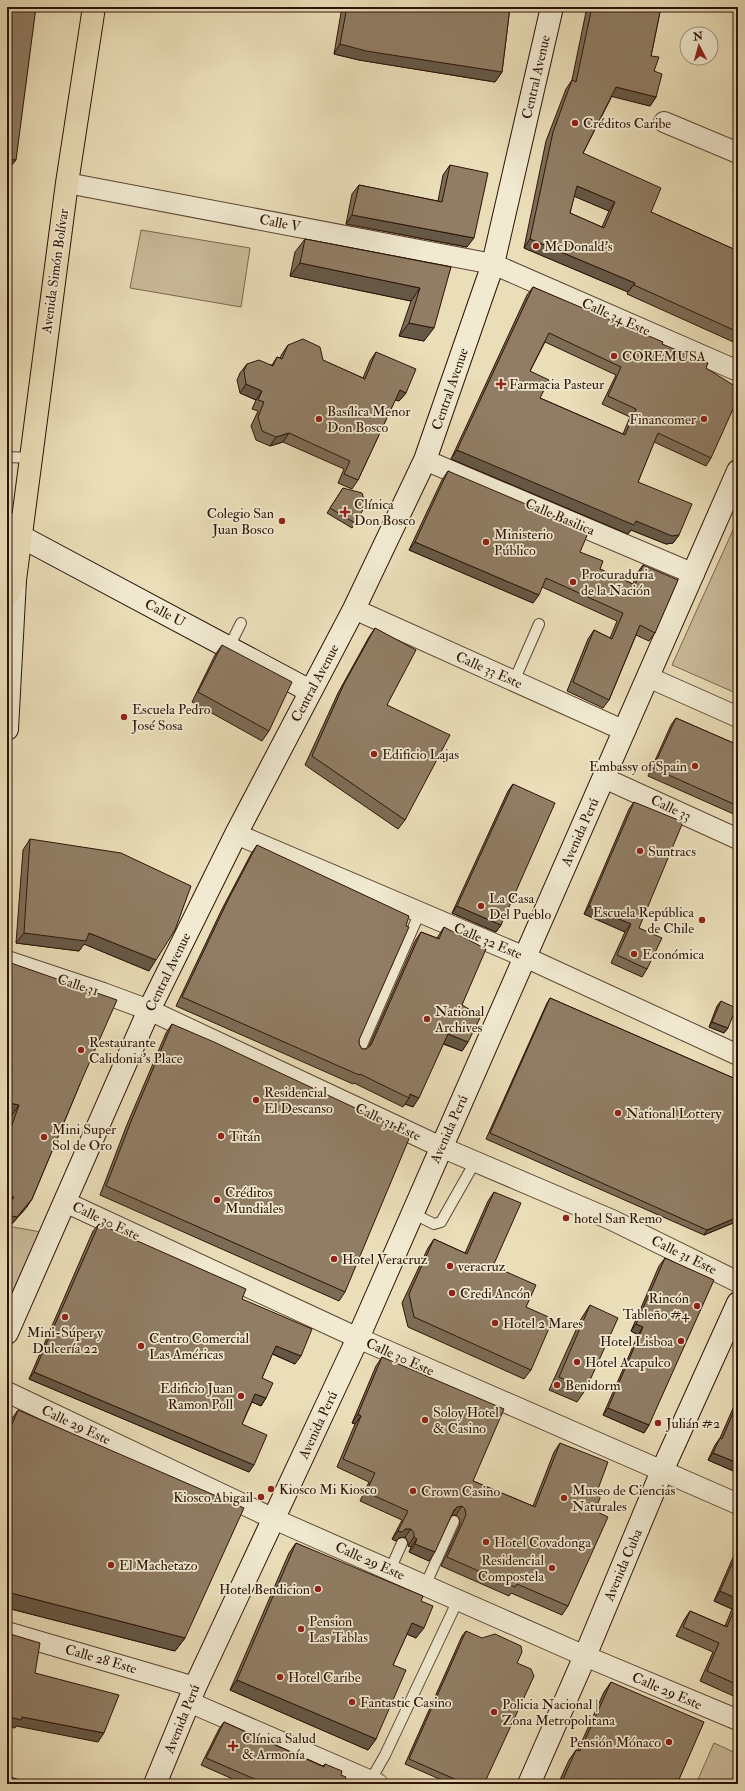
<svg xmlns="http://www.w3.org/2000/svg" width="745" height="1791" font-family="'IM FELL Double Pica',serif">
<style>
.green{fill:#cabb9a;stroke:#7c6751}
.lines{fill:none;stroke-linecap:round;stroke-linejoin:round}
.lane-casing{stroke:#5d4634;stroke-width:12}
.street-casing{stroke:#5d4634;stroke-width:22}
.secondary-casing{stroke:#2e1308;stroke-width:24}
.primary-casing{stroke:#2e1308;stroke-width:24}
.lane{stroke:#f1ead1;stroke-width:10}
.street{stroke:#f1ead1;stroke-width:20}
.secondary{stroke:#f1ead1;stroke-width:22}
.primary{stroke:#eadeb8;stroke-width:22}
.wall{fill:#7c6c56;stroke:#2e1308;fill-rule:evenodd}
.shaded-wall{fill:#655846;stroke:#2e1308}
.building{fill:#907d64;stroke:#2e1308;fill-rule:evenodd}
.poi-dot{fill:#8f2418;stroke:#f1ead1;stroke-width:1.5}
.labels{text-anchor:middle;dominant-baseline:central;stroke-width:3.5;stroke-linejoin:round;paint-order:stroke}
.street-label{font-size:14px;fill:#2e1308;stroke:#f1ead1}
.poi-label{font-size:14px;fill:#2e1308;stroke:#f1ead1;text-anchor:start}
</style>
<rect width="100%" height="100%" fill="#eadeb8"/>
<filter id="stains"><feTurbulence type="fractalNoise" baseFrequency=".005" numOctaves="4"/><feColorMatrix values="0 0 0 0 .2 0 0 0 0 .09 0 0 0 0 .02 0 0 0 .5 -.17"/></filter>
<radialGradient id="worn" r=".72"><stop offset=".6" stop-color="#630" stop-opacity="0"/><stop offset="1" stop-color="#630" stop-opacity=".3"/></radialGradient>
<g class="green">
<path d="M 141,230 L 250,248 L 241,307 L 130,288 Z"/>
<path d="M 738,519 L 738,694 L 672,665 Z"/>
<path d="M 7,1226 L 41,1232 L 7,1319 Z"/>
<path d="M 714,1743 L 738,1754 L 738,1766 L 730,1784 L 696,1784 Z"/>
</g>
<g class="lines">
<defs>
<g id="lane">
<path d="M 7,457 L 31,458"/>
<path d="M 7,518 L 22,520"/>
<path d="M 229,647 L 241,623"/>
<path d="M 514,681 L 539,624"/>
<path d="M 359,1052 L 420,912"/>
<path d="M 412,1213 L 434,1224 L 441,1222 L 475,1162"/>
<path d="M 390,1570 L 402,1543"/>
<path d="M 425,1586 L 454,1521"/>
<path d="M 369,1783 L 385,1755 L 458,1600"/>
</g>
<g id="street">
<path d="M 664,122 L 738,153"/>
<path d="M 67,183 L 493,264 L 738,371"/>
<path d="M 425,460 L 694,574"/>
<path d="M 354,609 L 625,731"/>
<path d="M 648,677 L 738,717"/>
<path d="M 604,778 L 738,839"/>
<path d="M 236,834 L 525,957 L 738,1055"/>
<path d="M 7,961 L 103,993 L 149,1010 L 441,1147 L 612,1220 L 738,1282"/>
<path d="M 65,1202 L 358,1338 L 738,1504"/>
<path d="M 7,1392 L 274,1519 L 585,1656 L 738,1720"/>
<path d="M 7,1632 L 195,1687"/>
<path d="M 189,1702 L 378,1784"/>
</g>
<g id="secondary">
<path d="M 20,536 L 310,691"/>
<path d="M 7,729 L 15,580"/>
<path d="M 7,1333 L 149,1010 L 236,834 L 354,609 L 425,460 L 493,264 L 552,7"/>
<path d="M 155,1784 L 195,1687 L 358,1338 L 738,471"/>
<path d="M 529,1784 L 585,1656 L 662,1471 L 738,1303"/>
</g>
<path id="primary" d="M 7,596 L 15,580 L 67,183 L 94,7"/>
</defs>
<use href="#lane" class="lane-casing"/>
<use href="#street" class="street-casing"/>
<use href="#secondary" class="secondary-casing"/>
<use href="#primary" class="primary-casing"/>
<use href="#lane" class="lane"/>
<use href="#street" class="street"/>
<use href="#secondary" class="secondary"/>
<use href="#primary" class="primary"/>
</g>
<g class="wall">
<path d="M 342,7 L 510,7 L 502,72 L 495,82 L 359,60 L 334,54 Z"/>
<path d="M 587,7 L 661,7 L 651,56 L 654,71 L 656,97 L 650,106 L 612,96 L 583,153 L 651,212 L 738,251 L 738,344 L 627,294 L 628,292 L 524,248 L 546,141 L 566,89 L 572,80 ZM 574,196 L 609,211 L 602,227 L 570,213 Z"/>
<path d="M 450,165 L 467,247 L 346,224 L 352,194 L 359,185 L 438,201 L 443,175 Z"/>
<path d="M 305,239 L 451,267 L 424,341 L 399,336 L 411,301 L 290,276 L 295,252 Z"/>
<path d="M 533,287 L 662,344 L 706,368 L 711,458 L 706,466 L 654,442 L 638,482 L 679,535 L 673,543 L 666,544 L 631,530 L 628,534 L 451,459 L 527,295 ZM 545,342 L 616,375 L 602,404 L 630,417 L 623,434 L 540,398 L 530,371 Z"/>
<path d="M 288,345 L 363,378 L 370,361 L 376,352 L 406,393 L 399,401 L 395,400 L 358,480 L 352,489 L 338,483 L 344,469 L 283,442 L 270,446 L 256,440 L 251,426 L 258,411 L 252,409 L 256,400 L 240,393 L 237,380 L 240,373 L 247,364 L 272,365 L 277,357 L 280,358 L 282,354 Z"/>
<path d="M 448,471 L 580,552 L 600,569 L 633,584 L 637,573 L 643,565 L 655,633 L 649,641 L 636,635 L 609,700 L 603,708 L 567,691 L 588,639 L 594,630 L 610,638 L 617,621 L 542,587 L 533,603 L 409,550 L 442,480 Z"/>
<path d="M 343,488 L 355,523 L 352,528 L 327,513 Z"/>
<path d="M 375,628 L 405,820 L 398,829 L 305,765 L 338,693 L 369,637 Z"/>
<path d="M 222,645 L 269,731 L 262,741 L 192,702 L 215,655 Z"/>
<path d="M 676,718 L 738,745 L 738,816 L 648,776 L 671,725 Z"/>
<path d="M 513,784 L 501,925 L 496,932 L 452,913 L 508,791 Z"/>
<path d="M 634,802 L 639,928 L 647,969 L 642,977 L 611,963 L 625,932 L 584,914 L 629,809 Z"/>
<path d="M 30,839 L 149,971 L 84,944 L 79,951 L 16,943 L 23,850 Z"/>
<path d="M 257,845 L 359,1040 L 359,1044 L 362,1049 L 366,1049 L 368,1048 L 415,941 L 421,932 L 437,938 L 444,927 L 462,1005 L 468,1042 L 462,1051 L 443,1044 L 413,1107 L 405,1104 L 403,1107 L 354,1083 L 353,1084 L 176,1006 L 222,909 L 251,854 Z"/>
<path d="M 11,963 L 80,1084 L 32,1199 L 26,1208 L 10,1226 L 7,1226 L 7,1130 L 12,1115 L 7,1114 L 7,968 Z"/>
<path d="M 550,998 L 738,1080 L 738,1221 L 704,1235 L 486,1139 L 547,1003 Z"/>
<path d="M 721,1001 L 728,1028 L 724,1033 L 709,1027 L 717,1006 Z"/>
<path d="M 172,1024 L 345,1292 L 339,1301 L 100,1195 L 126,1127 L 166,1033 Z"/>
<path d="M 738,1037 L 738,1042 L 736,1041 Z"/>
<path d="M 494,1192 L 493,1266 L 526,1307 L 531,1370 L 524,1379 L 408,1327 L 402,1303 L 428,1248 L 434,1239 L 465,1253 L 488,1201 Z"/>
<path d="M 99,1224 L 242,1299 L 295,1364 L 272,1354 L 262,1378 L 266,1398 L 261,1406 L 252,1402 L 242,1424 L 249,1472 L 29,1379 L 93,1231 Z"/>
<path d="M 665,1258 L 649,1425 L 644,1433 L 603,1415 L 638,1335 L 631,1331 L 659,1266 Z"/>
<path d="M 590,1305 L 586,1389 L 577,1402 L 549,1390 L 581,1319 Z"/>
<path d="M 382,1357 L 473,1481 L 533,1506 L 554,1452 L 560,1443 L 598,1489 L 595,1511 L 568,1606 L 562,1615 L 511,1593 L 509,1596 L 441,1566 L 460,1524 L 459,1518 L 456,1515 L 452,1515 L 429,1561 L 409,1552 L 411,1547 L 408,1546 L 408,1542 L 405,1537 L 399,1538 L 396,1541 L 392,1539 L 402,1520 L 360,1501 L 369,1482 L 337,1467 L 355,1424 L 352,1423 L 376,1366 Z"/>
<path d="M 738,1397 L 738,1473 L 708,1460 L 715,1445 L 720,1438 Z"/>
<path d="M 18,1410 L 185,1638 L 175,1651 L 7,1608 L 7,1427 L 9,1423 Z"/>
<path d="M 296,1543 L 421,1601 L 416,1638 L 407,1634 L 393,1665 L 376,1739 L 368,1750 L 230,1690 L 289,1553 Z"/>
<path d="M 738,1546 L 738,1698 L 700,1681 L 713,1652 L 676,1636 L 684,1620 L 690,1611 L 725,1626 L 732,1609 L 714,1601 Z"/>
<path d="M 466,1631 L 484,1784 L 451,1784 L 405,1764 L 462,1636 Z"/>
<path d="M 611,1682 L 677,1784 L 558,1784 L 569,1760 L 576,1750 L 578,1750 L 604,1692 Z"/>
<path d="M 224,1722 L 323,1766 L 325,1764 L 341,1775 L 343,1784 L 244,1784 L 201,1765 L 219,1729 Z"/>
</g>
<g class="shaded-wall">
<path d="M 340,44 L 502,72 L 495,82 L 359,60 L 334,54 Z"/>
<path d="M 616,87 L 656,97 L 650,106 L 610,96 Z"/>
<path d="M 7,159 L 16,160 L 8,170 L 7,170 Z"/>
<path d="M 577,186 L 615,202 L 609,211 L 571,195 Z"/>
<path d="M 352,215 L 474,238 L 467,247 L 346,224 Z"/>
<path d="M 530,239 L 635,283 L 628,292 L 524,248 Z"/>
<path d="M 300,263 L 420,288 L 411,301 L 290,276 Z"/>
<path d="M 409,323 L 434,328 L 424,341 L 399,336 Z"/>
<path d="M 246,384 L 262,391 L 256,400 L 240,393 Z"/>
<path d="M 400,390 L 406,393 L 399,401 L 393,399 Z"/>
<path d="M 289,433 L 283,442 L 270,446 L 276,437 Z"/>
<path d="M 457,450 L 636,521 L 679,535 L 673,543 L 666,544 L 631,530 L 628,534 L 451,459 Z"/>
<path d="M 415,542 L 539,595 L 533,603 L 409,550 Z"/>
<path d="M 457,906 L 501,925 L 496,932 L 452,913 Z"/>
<path d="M 589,906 L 631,924 L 625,932 L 584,914 Z"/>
<path d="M 24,933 L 89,933 L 156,960 L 149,971 L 84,944 L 79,951 L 16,943 Z"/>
<path d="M 712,1022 L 728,1028 L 724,1033 L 709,1027 Z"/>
<path d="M 448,1034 L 468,1042 L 462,1051 L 442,1043 Z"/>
<path d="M 7,1063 L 12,1065 L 7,1071 Z"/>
<path d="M 410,1094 L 419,1098 L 413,1107 L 405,1104 L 409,1098 Z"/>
<path d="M 9,1103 L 19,1105 L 12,1115 L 7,1114 L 7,1107 Z"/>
<path d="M 7,1196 L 14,1197 L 7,1206 Z"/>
<path d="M 32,1199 L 26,1208 L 10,1226 L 7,1226 L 7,1215 Z"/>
<path d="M 738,1217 L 738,1221 L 704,1235 L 707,1230 Z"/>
<path d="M 636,1324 L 643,1327 L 638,1335 L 631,1331 Z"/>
<path d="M 276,1346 L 301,1356 L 295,1364 L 271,1353 Z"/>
<path d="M 34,1372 L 254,1465 L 249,1472 L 29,1379 Z"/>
<path d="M 255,1394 L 266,1398 L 261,1406 L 250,1401 Z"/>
<path d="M 608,1408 L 649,1425 L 644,1433 L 603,1415 Z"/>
<path d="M 358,1414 L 361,1416 L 355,1424 L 352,1423 Z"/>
<path d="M 713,1453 L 738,1463 L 738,1473 L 708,1460 Z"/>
<path d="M 462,1506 L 456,1515 L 451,1516 L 457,1507 Z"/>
<path d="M 405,1529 L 411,1529 L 405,1537 L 399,1538 L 396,1541 L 392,1539 L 398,1531 Z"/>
<path d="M 414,1537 L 417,1539 L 411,1547 L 408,1546 Z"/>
<path d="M 415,1544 L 435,1552 L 429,1561 L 409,1552 Z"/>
<path d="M 720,1591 L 738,1599 L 738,1600 L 732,1609 L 714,1601 Z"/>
<path d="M 7,1592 L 185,1638 L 175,1651 L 7,1608 Z"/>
<path d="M 412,1623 L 424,1628 L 416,1638 L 404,1633 Z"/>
<path d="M 237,1680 L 376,1739 L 368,1750 L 230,1690 Z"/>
<path d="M 7,1716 L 22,1717 L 104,1733 L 98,1742 L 16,1726 L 15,1728 L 7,1727 Z"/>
</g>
<g class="building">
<path d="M 7,7 L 36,7 L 16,160 L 7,159 Z"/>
<path d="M 347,7 L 510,7 L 502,72 L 366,51 L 340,44 Z"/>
<path d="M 592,7 L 661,7 L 651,56 L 659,57 L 654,71 L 662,74 L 656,97 L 616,87 L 583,153 L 661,188 L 651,212 L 738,251 L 738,332 L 634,285 L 635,283 L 530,239 L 553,132 L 572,80 L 576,82 ZM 577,186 L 615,202 L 604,228 L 570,213 Z"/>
<path d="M 450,165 L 488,173 L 474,238 L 352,215 L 359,185 L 442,202 Z"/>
<path d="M 305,239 L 451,267 L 434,328 L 409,323 L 420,288 L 300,263 Z"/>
<path d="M 533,287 L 663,342 L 662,344 L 708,363 L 706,368 L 738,388 L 738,398 L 711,458 L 658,433 L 638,482 L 692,504 L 679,535 L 672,536 L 636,521 L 634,525 L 457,450 ZM 549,333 L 621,367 L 608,396 L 636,409 L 625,435 L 540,398 L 549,380 L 530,371 Z"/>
<path d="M 303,339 L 320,347 L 323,360 L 365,379 L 376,352 L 416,369 L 406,393 L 400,390 L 358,480 L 344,474 L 350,461 L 289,433 L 276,437 L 262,431 L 258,417 L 264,402 L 258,400 L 262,391 L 246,384 L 244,371 L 247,364 L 259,360 L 273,366 L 277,357 L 282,359 L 288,345 Z"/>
<path d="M 448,471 L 589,531 L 580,552 L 603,561 L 600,569 L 635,585 L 643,565 L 678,580 L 655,633 L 640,625 L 609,700 L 573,682 L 594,630 L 612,639 L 623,613 L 546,578 L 539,595 L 415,542 Z"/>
<path d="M 343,488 L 362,493 L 366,505 L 355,523 L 330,508 Z"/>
<path d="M 375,628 L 416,650 L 387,705 L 450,735 L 405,820 L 312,756 L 344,684 Z"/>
<path d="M 222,645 L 292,682 L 269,731 L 198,692 Z"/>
<path d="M 676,718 L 738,745 L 738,806 L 653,768 Z"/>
<path d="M 513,784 L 555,803 L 501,925 L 457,906 Z"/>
<path d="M 634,802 L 683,822 L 639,928 L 662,938 L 647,969 L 617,955 L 631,924 L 589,906 Z"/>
<path d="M 30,839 L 121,853 L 191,886 L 175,930 L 156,960 L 89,933 L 86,941 L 24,933 Z"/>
<path d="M 257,845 L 409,916 L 406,926 L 409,927 L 359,1040 L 359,1044 L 362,1049 L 366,1049 L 371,1045 L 421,932 L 439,939 L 444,927 L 486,949 L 462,1005 L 481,1016 L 468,1042 L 448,1034 L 419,1098 L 410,1094 L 409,1098 L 360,1074 L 359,1075 L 182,997 L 228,900 Z"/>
<path d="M 11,963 L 117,1000 L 80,1084 L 32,1199 L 17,1217 L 7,1215 L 7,1206 L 14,1197 L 7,1196 L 7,1161 L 11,1150 L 7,1148 L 7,1139 L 19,1105 L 9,1103 L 12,1065 L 7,1063 L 7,1021 Z"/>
<path d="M 550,998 L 738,1080 L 738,1217 L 707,1230 L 490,1133 Z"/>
<path d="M 721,1001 L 736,1008 L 728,1028 L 712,1022 Z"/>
<path d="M 172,1024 L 214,1042 L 411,1134 L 345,1292 L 106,1186 L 132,1119 Z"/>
<path d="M 494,1192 L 521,1203 L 493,1266 L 536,1285 L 526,1307 L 553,1319 L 531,1370 L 414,1317 L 409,1294 L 434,1239 L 467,1254 Z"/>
<path d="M 99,1224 L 246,1289 L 242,1299 L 312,1329 L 301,1356 L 276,1346 L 262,1378 L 273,1383 L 266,1398 L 255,1394 L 242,1424 L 267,1435 L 254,1465 L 34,1372 Z"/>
<path d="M 665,1258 L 714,1280 L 649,1425 L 608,1408 L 643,1327 L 636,1324 Z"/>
<path d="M 590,1305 L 618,1318 L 586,1389 L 559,1377 Z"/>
<path d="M 382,1357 L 504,1409 L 473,1481 L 535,1507 L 560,1443 L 608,1462 L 598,1489 L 600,1498 L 595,1511 L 608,1517 L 568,1606 L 517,1584 L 515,1587 L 447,1557 L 466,1515 L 465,1509 L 462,1506 L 457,1507 L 454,1510 L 435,1552 L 415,1544 L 417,1539 L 414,1537 L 414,1533 L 411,1529 L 405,1529 L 402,1532 L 398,1531 L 408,1511 L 366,1492 L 375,1473 L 343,1459 L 361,1416 L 358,1414 Z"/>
<path d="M 738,1401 L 738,1463 L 713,1453 L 720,1438 L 722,1439 Z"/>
<path d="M 18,1410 L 244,1508 L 185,1638 L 7,1592 L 7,1436 Z"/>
<path d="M 296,1543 L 423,1596 L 421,1601 L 433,1606 L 424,1628 L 412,1623 L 393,1665 L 406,1670 L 376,1739 L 237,1680 Z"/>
<path d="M 738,1551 L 738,1599 L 720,1591 Z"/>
<path d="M 738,1601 L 738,1685 L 707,1671 L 719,1643 L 683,1627 L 690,1611 L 727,1627 Z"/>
<path d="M 466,1631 L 482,1638 L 495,1634 L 521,1646 L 522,1652 L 517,1663 L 531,1669 L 534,1676 L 484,1784 L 466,1784 L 409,1759 Z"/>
<path d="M 7,1632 L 10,1634 L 40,1643 L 35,1673 L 119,1695 L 104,1733 L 22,1717 L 21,1720 L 7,1716 Z"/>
<path d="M 611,1682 L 704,1722 L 677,1784 L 561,1784 L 576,1750 L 580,1751 Z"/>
<path d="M 224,1722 L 324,1767 L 325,1764 L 342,1771 L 341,1775 L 346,1777 L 343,1784 L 266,1784 L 206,1758 Z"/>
<path d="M 7,1776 L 33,1784 L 7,1784 Z"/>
</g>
<g class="poi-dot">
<circle cx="575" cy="123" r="4"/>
<circle cx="536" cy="246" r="4"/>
<circle cx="614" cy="356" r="4"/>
<path d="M499 378h4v4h4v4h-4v4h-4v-4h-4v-4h4z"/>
<circle cx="319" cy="419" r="4"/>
<circle cx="704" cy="419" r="4"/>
<path d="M343 506h4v4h4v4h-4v4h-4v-4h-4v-4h4z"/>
<circle cx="282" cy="521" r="4"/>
<circle cx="486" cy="542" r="4"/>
<circle cx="573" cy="582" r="4"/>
<circle cx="124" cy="717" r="4"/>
<circle cx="374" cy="754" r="4"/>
<circle cx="695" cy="766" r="4"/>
<circle cx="640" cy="851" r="4"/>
<circle cx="481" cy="906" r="4"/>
<circle cx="702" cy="920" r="4"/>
<circle cx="634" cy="954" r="4"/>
<circle cx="427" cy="1019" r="4"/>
<circle cx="81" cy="1050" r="4"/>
<circle cx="256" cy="1100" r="4"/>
<circle cx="618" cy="1113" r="4"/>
<circle cx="221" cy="1136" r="4"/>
<circle cx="44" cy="1137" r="4"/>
<circle cx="217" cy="1200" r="4"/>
<circle cx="566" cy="1218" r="4"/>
<circle cx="334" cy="1259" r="4"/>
<circle cx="450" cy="1266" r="4"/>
<circle cx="452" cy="1293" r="4"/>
<circle cx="697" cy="1306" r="4"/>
<circle cx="65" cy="1317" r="4"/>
<circle cx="495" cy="1323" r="4"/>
<circle cx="681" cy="1341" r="4"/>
<circle cx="141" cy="1346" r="4"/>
<circle cx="577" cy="1362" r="4"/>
<circle cx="557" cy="1385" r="4"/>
<circle cx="241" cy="1396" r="4"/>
<circle cx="425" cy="1420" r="4"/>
<circle cx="658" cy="1423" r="4"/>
<circle cx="271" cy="1489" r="4"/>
<circle cx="413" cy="1491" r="4"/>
<circle cx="261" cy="1497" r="4"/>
<circle cx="564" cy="1498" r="4"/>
<circle cx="486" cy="1542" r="4"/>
<circle cx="111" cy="1565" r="4"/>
<circle cx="552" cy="1568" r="4"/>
<circle cx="318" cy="1589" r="4"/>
<circle cx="301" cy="1629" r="4"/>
<circle cx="280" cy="1677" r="4"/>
<circle cx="352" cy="1702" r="4"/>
<circle cx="494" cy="1712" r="4"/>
<circle cx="669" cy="1742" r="4"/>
<path d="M231 1740h4v4h4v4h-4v4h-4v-4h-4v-4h4z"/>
</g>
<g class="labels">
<g class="street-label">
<text transform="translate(536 77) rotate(-77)">Central Avenue</text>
<text transform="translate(280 223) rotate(11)">Calle V</text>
<text transform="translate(55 271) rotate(-82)">Avenida Simón Bolívar</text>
<text transform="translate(616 317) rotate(24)">Calle 34 Este</text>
<text transform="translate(450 389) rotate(-71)">Central Avenue</text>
<text transform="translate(560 517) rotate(23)">Calle Basilica</text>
<text transform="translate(165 613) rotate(28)">Calle U</text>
<text transform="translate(489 670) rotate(24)">Calle 33 Este</text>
<text transform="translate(315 683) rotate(-62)">Central Avenue</text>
<text transform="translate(671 808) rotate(25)">Calle 33</text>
<text transform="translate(580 832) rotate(-66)">Avenida Perú</text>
<text transform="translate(488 941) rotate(23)">Calle 32 Este</text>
<text transform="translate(168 972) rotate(-64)">Central Avenue</text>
<text transform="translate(78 985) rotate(18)">Calle 31</text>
<text transform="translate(388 1122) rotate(25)">Calle 31 Este</text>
<text transform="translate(449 1129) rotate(-66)">Avenida Perú</text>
<text transform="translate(106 1221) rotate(25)">Calle 30 Este</text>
<text transform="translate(684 1255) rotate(26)">Calle 31 Este</text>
<text transform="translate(400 1357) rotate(24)">Calle 30 Este</text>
<text transform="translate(76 1425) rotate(25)">Calle 29 Este</text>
<text transform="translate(318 1425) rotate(-65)">Avenida Perú</text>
<text transform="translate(370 1561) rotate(24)">Calle 29 Este</text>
<text transform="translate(623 1565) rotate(-67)">Avenida Cuba</text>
<text transform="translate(101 1659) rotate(16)">Calle 28 Este</text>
<text transform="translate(667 1691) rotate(23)">Calle 29 Este</text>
<text transform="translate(182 1719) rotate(-68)">Avenida Perú</text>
</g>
<g class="poi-label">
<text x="583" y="123">Créditos Caribe</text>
<text x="544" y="246">McDonald's</text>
<text x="622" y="356">COREMUSA</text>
<text x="509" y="384">Farmacia Pasteur</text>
<text x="327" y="411">Basílica Menor<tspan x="327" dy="16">Don Bosco</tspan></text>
<text x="696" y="419" text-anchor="end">Financomer</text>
<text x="354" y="504">Clínica<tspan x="354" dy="16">Don Bosco</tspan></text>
<text x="274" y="513" text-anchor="end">Colegio San<tspan x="274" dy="16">Juan Bosco</tspan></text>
<text x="494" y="534">Ministerio<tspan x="494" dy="16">Público</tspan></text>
<text x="581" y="574">Procuraduria<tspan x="581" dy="16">de la Nación</tspan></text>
<text x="132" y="709">Escuela Pedro<tspan x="132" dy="16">José Sosa</tspan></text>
<text x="382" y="754">Edificio Lajas</text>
<text x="687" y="766" text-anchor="end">Embassy of Spain</text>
<text x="648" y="851">Suntracs</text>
<text x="489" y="898">La Casa<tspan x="489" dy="16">Del Pueblo</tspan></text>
<text x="694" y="912" text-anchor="end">Escuela República<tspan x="694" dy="16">de Chile</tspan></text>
<text x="642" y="954">Económica</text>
<text x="435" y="1011">National<tspan x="435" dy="16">Archives</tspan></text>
<text x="89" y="1042">Restaurante<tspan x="89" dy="16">Calidonia's Place</tspan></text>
<text x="264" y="1092">Residencial<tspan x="264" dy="16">El Descanso</tspan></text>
<text x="626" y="1113">National Lottery</text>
<text x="52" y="1129">Mini Super<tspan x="52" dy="16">Sol de Oro</tspan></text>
<text x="229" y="1136">Titán</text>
<text x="225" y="1192">Créditos<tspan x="225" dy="16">Mundiales</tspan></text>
<text x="574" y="1218">hotel San Remo</text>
<text x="342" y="1259">Hotel Veracruz</text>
<text x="458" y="1266">veracruz</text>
<text x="460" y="1293">Credi Ancón</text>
<text x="689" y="1298" text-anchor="end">Rincón<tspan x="689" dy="16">Tableño #4</tspan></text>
<text x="503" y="1323">Hotel 2 Mares</text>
<text x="65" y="1332" text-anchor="middle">Mini-Súper y<tspan x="65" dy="16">Dulcería 22</tspan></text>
<text x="149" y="1338">Centro Comercial<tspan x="149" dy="16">Las Américas</tspan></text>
<text x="673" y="1341" text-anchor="end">Hotel Lisboa</text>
<text x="585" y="1362">Hotel Acapulco</text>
<text x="565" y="1385">Benidorm</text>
<text x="233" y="1388" text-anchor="end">Edificio Juan<tspan x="233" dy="16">Ramon Poll</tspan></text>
<text x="433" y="1412">Soloy Hotel<tspan x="433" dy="16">&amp; Casino</tspan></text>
<text x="666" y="1423">Julián #2</text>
<text x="279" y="1489">Kiosco Mi Kiosco</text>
<text x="572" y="1490">Museo de Ciencias<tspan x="572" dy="16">Naturales</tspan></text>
<text x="421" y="1491">Crown Casino</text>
<text x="253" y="1497" text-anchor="end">Kiosco Abigail</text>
<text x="494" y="1542">Hotel Covadonga</text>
<text x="544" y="1560" text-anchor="end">Residencial<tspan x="544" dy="16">Compostela</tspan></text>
<text x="119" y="1565">El Machetazo</text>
<text x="310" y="1589" text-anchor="end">Hotel Bendicion</text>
<text x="309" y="1621">Pension<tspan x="309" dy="16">Las Tablas</tspan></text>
<text x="288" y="1677">Hotel Caribe</text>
<text x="360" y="1702">Fantastic Casino</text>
<text x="502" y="1704">Policia Nacional |<tspan x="502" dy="16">Zona Metropolitana</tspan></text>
<text x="242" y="1738">Clínica Salud<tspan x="242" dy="16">&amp; Armonía</tspan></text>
<text x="661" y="1742" text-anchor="end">Pensión Mónaco</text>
</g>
</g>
<rect width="745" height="1791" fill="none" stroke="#eadeb8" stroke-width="24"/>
<rect x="8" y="8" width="729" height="1775" fill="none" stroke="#2e1308" stroke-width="2"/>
<rect x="12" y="12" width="721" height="1767" fill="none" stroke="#2e1308"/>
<g transform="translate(699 46) rotate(354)"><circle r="19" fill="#f1ead1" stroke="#a39481"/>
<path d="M0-3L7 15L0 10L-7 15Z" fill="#8f2418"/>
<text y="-6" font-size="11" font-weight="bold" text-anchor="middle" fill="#2e1308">N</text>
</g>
<rect width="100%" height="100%" filter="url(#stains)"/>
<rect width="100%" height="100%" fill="url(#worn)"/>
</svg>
